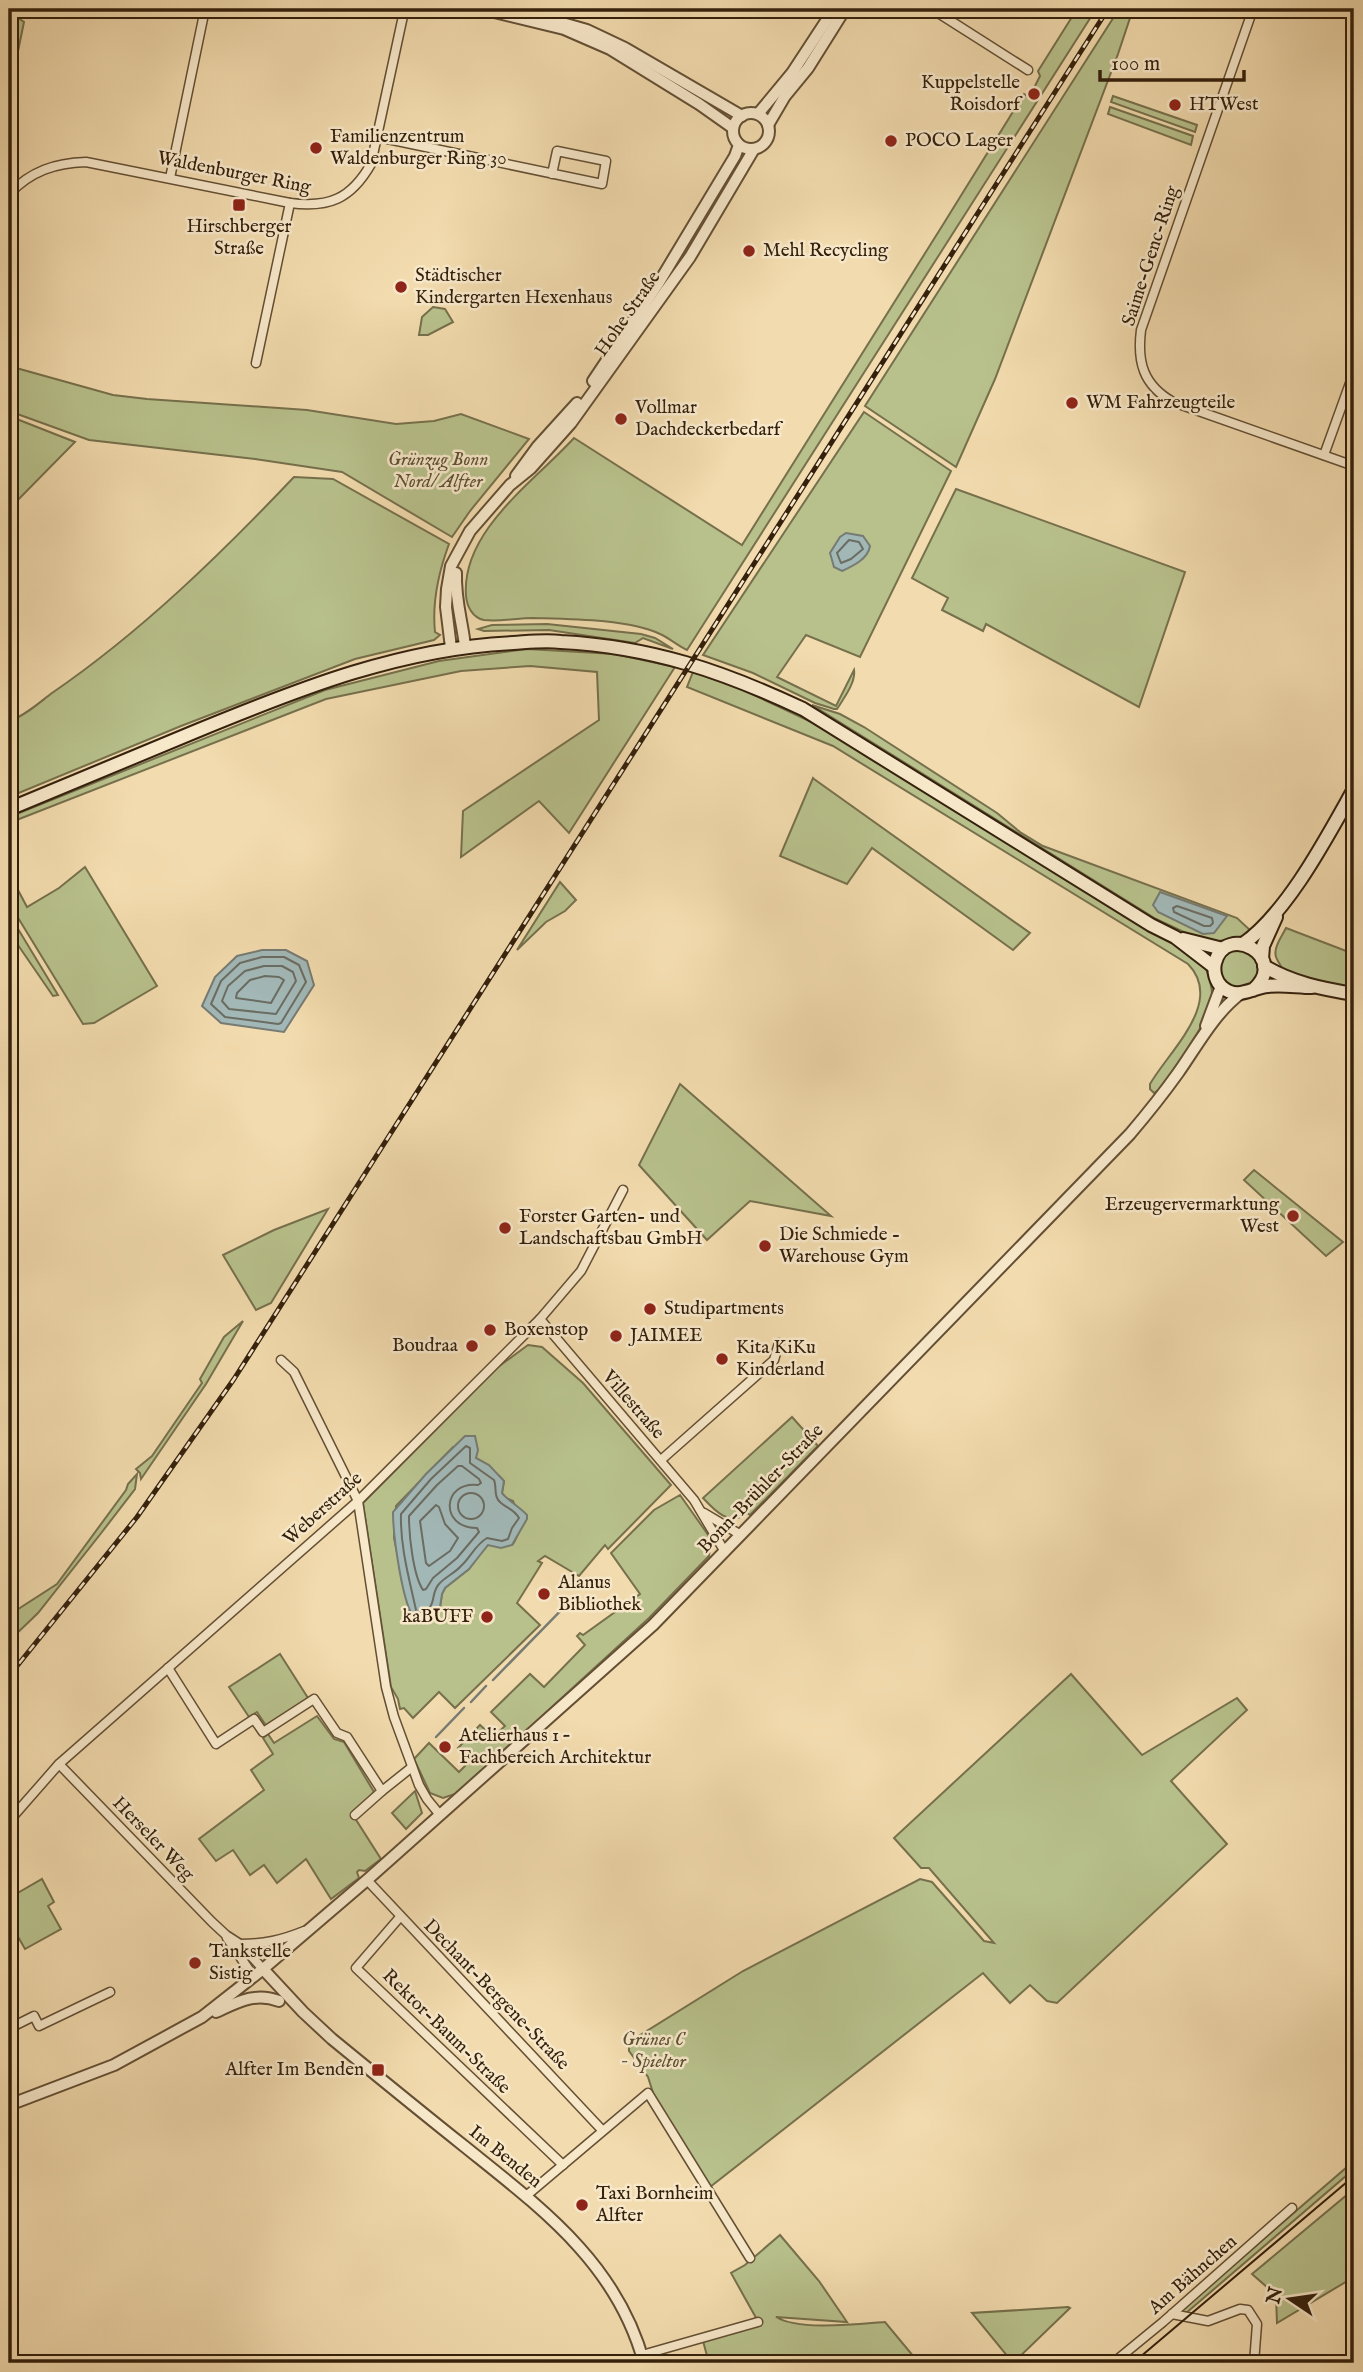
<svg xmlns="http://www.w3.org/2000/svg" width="1363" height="2372" font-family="'IM FELL English',serif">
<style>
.green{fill:#b8c18c;stroke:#76704c;stroke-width:2;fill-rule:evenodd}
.water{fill:#a2b8b7;stroke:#767b73;stroke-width:2}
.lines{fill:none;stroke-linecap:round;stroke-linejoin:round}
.shore{stroke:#6b6c62;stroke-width:2}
.stream{stroke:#767b73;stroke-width:2.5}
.minor-casing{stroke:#644f34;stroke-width:11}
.tertiary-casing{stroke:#644f34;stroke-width:14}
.secondary-casing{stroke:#34200c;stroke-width:16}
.minor{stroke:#f7e8ca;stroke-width:8}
.tertiary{stroke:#f7e8ca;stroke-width:10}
.secondary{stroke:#f7e8ca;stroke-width:12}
.tram{stroke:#34200c;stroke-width:2}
.rail-casing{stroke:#34200c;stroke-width:5}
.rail{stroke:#f7e8ca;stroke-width:2.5;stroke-dasharray:8;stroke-linecap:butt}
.poi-dot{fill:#8f2418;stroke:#f7e8ca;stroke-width:2.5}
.labels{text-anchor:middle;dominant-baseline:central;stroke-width:5;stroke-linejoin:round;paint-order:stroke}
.poi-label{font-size:19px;fill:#34200c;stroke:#f7e8ca;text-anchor:start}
.street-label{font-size:19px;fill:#34200c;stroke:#f7e8ca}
.park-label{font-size:19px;font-style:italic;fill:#5c5032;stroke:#f7e8ca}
</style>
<rect width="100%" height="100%" fill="#f2dbae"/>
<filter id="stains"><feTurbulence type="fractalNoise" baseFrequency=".00286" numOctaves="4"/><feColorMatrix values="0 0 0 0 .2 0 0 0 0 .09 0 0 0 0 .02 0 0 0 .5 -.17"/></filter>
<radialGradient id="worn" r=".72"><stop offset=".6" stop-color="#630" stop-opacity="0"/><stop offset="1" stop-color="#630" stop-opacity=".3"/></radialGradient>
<g class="green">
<path d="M 1077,9 L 1096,9 L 687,650 C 677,645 669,638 660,634 C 628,619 568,619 533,618 C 517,618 500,622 484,620 C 473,618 467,607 466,596 C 461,531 535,481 574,438 L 742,545 C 836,395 931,245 1024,94 L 1034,99 L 1039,92 L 1034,88 L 1040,76 L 1038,71 Z"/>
<path d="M 1119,9 L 1133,9 L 1118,54 L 995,379 L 956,467 L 865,406 Z"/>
<path d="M 9,12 L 24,22 L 9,95 Z"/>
<path d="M 1113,96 L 1197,125 L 1195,132 L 1111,102 Z"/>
<path d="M 1110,107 L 1193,136 L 1191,145 L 1108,114 Z"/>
<path d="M 433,307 L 445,309 L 453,322 L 428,335 L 419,335 L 422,317 Z"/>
<path d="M 9,366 L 113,395 L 147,399 L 307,410 L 396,424 L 434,421 L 461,414 L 529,439 L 470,511 L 452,537 L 342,472 L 255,459 L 89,440 L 9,411 Z"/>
<path d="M 864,412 L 951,471 L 860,657 L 806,635 L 777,677 L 836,706 L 854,670 C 856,682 844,698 837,709 L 834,709 L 815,703 L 753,673 L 703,655 Z"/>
<path d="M 9,416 L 75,442 L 9,509 Z"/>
<path d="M 294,477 L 333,479 L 449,544 C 439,571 432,603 435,632 L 440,635 L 434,640 L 355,659 L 181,726 L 9,797 L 9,721 C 22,718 40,702 52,693 C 141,632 220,555 294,477 Z"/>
<path d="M 956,489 L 1185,572 L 1139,707 L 986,624 L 983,631 L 942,610 L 948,598 L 912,578 Z"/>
<path d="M 547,624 L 641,634 L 655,638 L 673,649 L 643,638 L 635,643 L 549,630 L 484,631 L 478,629 L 492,625 Z"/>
<path d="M 527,649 L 615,654 L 675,667 L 569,833 L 539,801 L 461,857 L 463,811 L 599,720 L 597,672 L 530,666 L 461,671 L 326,699 L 9,823 L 9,817 L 325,690 L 439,661 Z"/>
<path d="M 693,672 L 739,688 L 820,726 L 1150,931 C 1167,940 1194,950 1205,967 C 1209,974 1213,991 1212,999 C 1208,1023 1175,1068 1160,1089 L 1154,1093 L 1150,1089 L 1150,1084 C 1169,1051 1225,1002 1188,964 L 833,746 L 687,687 Z"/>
<path d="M 812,705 L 840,714 L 864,727 L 997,813 L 1020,832 L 1043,846 L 1237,918 L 1252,932 L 1244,936 L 1214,942 L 1201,940 L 1156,919 Z"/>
<path d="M 813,778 L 814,779 L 1030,933 L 1013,950 L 872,848 L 847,884 L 780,856 Z"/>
<path d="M 85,867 L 157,986 L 94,1023 L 83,1024 L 9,903 L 9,873 L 27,907 L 59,888 Z"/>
<path d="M 560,882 L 576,900 L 565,911 L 546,922 L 517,950 Z"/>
<path d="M 9,914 L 58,995 L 53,996 L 9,932 Z"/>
<path d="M 1286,928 L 1354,954 L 1354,988 L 1284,973 C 1283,967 1278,963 1276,957 C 1273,948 1282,936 1286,928 Z"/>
<circle cx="1239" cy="969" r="19"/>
<path d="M 680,1084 L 831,1216 L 750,1201 L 707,1240 L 639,1165 Z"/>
<path d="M 1254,1170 L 1343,1242 L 1326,1256 L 1244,1180 Z"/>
<path d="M 328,1209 L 271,1303 L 256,1310 L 223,1255 L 274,1230 Z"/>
<path d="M 243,1321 L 206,1384 L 141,1479 L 140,1473 L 136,1469 L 152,1456 L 202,1383 L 200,1379 L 224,1337 Z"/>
<path d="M 528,1345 L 542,1347 L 583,1383 L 671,1485 L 608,1549 L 605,1545 L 579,1576 L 545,1556 L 538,1561 L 542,1563 L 517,1603 L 540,1625 L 455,1708 L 439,1692 L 413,1718 L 404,1708 L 400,1709 L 398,1699 L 391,1687 L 363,1503 L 498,1367 ZM 453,1447 L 476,1453 L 476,1458 C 486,1466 496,1471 504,1481 L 502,1493 L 506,1498 L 513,1501 L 523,1525 C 517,1532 517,1540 512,1545 L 488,1545 L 483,1550 L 469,1569 L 445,1588 L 442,1594 L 440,1607 L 427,1619 L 410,1614 L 394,1538 L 396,1506 Z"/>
<path d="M 792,1417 L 818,1446 L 750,1515 L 747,1513 C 730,1527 715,1511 703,1498 Z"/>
<path d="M 137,1474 L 135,1489 L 102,1532 L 38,1613 L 9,1641 L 9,1615 L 57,1584 L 126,1490 L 128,1484 Z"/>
<path d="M 680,1495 L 711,1539 L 709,1556 L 649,1618 L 458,1793 L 443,1798 L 430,1793 L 414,1759 L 429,1743 L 459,1772 L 470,1761 L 458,1748 L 480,1725 L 493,1737 L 505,1726 L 491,1712 L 530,1674 L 544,1687 L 585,1645 L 577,1636 L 580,1633 L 583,1635 L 640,1594 L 611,1553 L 654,1510 Z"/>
<path d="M 280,1654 L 308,1698 L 267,1727 L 257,1712 L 249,1717 L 229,1687 Z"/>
<path d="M 1071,1674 L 1142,1755 L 1237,1698 L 1247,1710 L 1171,1781 L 1227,1844 L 1057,2003 L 1047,2001 L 1030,1985 L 1010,2003 L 983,1973 L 710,2187 L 654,2096 L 648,2077 L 629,2051 L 629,2042 L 743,1971 L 920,1879 L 932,1882 L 984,1941 L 994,1943 L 929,1868 L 921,1868 L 894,1838 Z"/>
<path d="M 317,1716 L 334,1739 L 344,1742 L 374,1792 L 353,1815 L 381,1859 L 365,1871 L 359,1870 L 357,1872 L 359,1878 L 331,1899 L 306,1859 L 277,1883 L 264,1865 L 250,1875 L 233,1850 L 216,1861 L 199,1839 L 264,1790 L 251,1770 L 273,1754 L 263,1738 L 268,1734 L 274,1743 Z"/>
<path d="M 415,1791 L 422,1813 L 406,1829 L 392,1813 Z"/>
<path d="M 42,1879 L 54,1902 L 48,1906 L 61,1929 L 25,1949 L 9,1921 L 9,1898 Z"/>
<path d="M 1354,2161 L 1354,2169 L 1185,2314 L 1181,2310 Z"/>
<path d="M 1354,2189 L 1354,2277 L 1277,2323 L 1276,2295 L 1252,2274 Z"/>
<path d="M 780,2235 L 819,2281 L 847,2322 L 776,2317 C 799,2331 858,2324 885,2322 L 919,2363 L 709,2363 L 703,2341 L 760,2325 L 731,2273 L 745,2265 Z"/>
<path d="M 1068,2307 L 1070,2308 L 1013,2363 L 972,2313 Z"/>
</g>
<g class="water">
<path d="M 846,533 L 863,536 L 870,546 C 868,559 853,566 842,571 L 834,567 L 830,553 L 840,537 Z"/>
<path d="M 1160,892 L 1227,916 L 1214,933 L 1203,934 L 1158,912 L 1153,905 Z"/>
<path d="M 262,950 L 286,950 L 307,961 L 314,985 L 284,1032 L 221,1023 L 202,1006 L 215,977 L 237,956 Z"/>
<path d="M 465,1436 L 475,1436 L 478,1450 L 476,1458 L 489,1465 L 504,1481 L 502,1493 C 506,1499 521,1508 527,1515 L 527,1519 L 512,1545 L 501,1548 L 488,1545 L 469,1569 L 445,1588 L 442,1594 L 440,1607 L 427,1619 L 416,1620 C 402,1608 393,1532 393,1512 L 426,1474 Z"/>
</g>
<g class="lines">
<g class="shore">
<path d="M 849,540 L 859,542 L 863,549 L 851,559 L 841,563 L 837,553 Z"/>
<path d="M 1177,906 L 1212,918 L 1213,923 L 1210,926 L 1204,926 L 1174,912 L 1173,908 Z"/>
<path d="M 262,957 L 284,957 L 299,965 L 306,982 L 281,1023 L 278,1024 L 225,1017 L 211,1004 L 221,981 L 240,963 Z"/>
<path d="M 264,966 L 282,966 L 293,972 L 296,981 L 276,1014 L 229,1009 L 222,1001 L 228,986 L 245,971 Z"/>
<path d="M 265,976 L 279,977 L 284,980 L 271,1003 L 236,998 L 237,993 L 250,980 Z"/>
<path d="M 466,1446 L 470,1448 L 470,1463 L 494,1480 C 497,1487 493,1497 501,1503 C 508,1509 514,1509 519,1518 L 512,1528 L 508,1539 L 502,1541 L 487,1538 C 475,1545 471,1557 461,1566 C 455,1573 445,1577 439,1584 C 429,1595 439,1608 419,1613 L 416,1610 C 409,1578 400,1546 401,1514 L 431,1479 Z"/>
<path d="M 458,1466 L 462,1466 L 479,1479 L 481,1483 L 478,1485 C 442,1481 439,1528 477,1528 L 479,1532 L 457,1558 L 433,1578 L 426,1589 L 423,1590 C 413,1575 409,1535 409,1516 L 437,1485 Z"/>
<circle cx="471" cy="1506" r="13"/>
<path d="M 436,1505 L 439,1507 L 445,1524 L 458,1538 L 450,1551 L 429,1566 L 426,1563 L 420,1521 Z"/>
</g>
<g class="stream">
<path d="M 493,1680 L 575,1596"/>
<path d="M 471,1702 L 486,1686"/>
<path d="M 436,1737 L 464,1708"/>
</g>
<defs>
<g id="minor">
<path d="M 932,9 L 1028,70"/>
<path d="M 1253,9 L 1141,330 C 1137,362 1143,385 1173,402 L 1354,466"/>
<path d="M 378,137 L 602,184 L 606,161 L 557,151 L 552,174"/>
<path d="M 170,178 L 205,9"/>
<path d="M 9,194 C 31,171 55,163 86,162 L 290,203 C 329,208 351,199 371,164 L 403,16 L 407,9"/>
<path d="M 256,363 L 290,203"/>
<path d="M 1324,455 L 1354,372"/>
<path d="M 540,1319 L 694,1500 L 725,1552"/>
<path d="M 281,1360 L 294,1372 L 358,1501 L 386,1687 L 394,1717 L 419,1785 L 427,1799 L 440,1815"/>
<path d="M 661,1460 L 774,1360 L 779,1343"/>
<path d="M 704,1513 L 741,1535"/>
<path d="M 168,1668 L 216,1744 L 254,1719 L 263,1732 L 314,1699 L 337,1733 L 347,1737 L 382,1791 L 412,1767"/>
<path d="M 59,1764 L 212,1922 L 226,1935 L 240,1944 L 263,1969"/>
<path d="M 355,1815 L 382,1791"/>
<path d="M 9,1821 L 59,1764 L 358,1501 L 540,1319 L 581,1271 L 623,1190"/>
<path d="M 367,1880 L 602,2130"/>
<path d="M 400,1917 L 356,1968 L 563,2165"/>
<path d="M 227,1938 L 254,1977"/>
<path d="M 240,1944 C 264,1944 282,1940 304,1931"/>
<path d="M 9,2021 L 12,2027 L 34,2016 L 39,2026 L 110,1992"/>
<path d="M 526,2196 L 648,2093 L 750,2258"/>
<path d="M 1172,2314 L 1208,2321 L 1240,2309 L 1248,2310 L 1257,2324 L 1254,2363"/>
<path d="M 642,2355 L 758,2322"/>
<path d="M 1113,2363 L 1163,2322 L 1292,2208"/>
</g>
<g id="tertiary">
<path d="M 482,9 L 564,29 L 610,49 L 699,104 L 733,128"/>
<path d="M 513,9 L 587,30 L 625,48 L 742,116"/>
<circle cx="751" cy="131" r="18"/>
<path d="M 758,114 L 792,73 L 834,9"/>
<path d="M 768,125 L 785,96 L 808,68 L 845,9"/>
<path d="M 593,381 L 658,284 L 735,156 L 739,145"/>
<path d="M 516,476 L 538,446 L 577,403"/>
<path d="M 456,573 C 455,600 462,620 465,646"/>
<path d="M 451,648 L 446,607 L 447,589 L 451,566 L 470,531 L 510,485 L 531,468 L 571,423 L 690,257 L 754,149"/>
<path d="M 1206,1026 L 1221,986"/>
<path d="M 263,1969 L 303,2012 L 332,2039 C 376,2075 420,2111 464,2146 C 541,2208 617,2263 644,2363"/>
<path d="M 216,2012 C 238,2002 255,1992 279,2001"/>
<path d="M 9,2105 L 114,2065 L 202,2017 L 263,1969 L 367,1880 L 653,1625 L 1130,1134 C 1147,1114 1163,1094 1178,1073 C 1197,1046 1214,1014 1240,994"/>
</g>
<g id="secondary">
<path d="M 9,809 C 72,783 136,756 199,730 C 301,688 402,648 513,643 C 529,642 545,640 561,642 C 652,647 722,671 803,709 L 1151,925 L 1175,937 L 1214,967"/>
<path d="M 1183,939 L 1223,949"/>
<path d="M 1243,944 C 1288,912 1327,837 1354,789"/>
<path d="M 1262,959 L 1263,946 L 1276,917"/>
<path d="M 1264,966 C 1292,983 1323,989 1354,994"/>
<path d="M 1253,990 C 1291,957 1225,921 1215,963 C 1213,972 1216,982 1222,987 C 1238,1001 1252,987 1268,986 C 1281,984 1298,987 1312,987"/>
</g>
</defs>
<use href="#minor" class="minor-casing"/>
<use href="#tertiary" class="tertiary-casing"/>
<use href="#secondary" class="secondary-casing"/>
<use href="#minor" class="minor"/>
<use href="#tertiary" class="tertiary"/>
<use href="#secondary" class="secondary"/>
<path class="tram" d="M 1133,2363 L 1354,2176"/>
<defs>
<path id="rail" d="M 9,1676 L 137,1517 L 234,1379 L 1108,9"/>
</defs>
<use href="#rail" class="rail-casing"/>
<use href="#rail" class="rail"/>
</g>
<g class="poi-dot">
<circle cx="1034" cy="94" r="7"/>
<circle cx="1175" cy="105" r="7"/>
<circle cx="891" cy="141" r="7"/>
<circle cx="316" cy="148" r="7"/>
<rect x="232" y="198" width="14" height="14" rx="3.5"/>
<circle cx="749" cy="251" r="7"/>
<circle cx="401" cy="287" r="7"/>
<circle cx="1072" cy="403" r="7"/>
<circle cx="621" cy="419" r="7"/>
<circle cx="1293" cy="1216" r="7"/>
<circle cx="505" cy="1228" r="7"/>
<circle cx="765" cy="1246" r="7"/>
<circle cx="650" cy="1309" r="7"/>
<circle cx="490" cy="1330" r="7"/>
<circle cx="616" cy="1336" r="7"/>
<circle cx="472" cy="1346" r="7"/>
<circle cx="722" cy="1359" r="7"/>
<circle cx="544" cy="1594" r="7"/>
<circle cx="487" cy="1617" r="7"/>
<circle cx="445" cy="1747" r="7"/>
<circle cx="195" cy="1963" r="7"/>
<rect x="371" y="2063" width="14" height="14" rx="3.5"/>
<circle cx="582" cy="2205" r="7"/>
</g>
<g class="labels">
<g class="poi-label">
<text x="1020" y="83" text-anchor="end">Kuppelstelle<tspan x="1020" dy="22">Roisdorf</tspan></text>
<text x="1189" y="105">HTWest</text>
<text x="330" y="137">Familienzentrum<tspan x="330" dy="22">Waldenburger Ring 30</tspan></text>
<text x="905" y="141">POCO Lager</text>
<text x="239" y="227" text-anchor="middle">Hirschberger<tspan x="239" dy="22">Straße</tspan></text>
<text x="763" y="251">Mehl Recycling</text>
<text x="415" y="276">Städtischer<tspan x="415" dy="22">Kindergarten Hexenhaus</tspan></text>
<text x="1086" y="403">WM Fahrzeugteile</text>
<text x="635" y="408">Vollmar<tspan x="635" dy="22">Dachdeckerbedarf</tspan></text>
<text x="1279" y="1205" text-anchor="end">Erzeugervermarktung<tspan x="1279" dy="22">West</tspan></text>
<text x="519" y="1217">Forster Garten- und<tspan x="519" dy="22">Landschaftsbau GmbH</tspan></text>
<text x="779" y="1235">Die Schmiede -<tspan x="779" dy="22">Warehouse Gym</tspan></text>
<text x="664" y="1309">Studipartments</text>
<text x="504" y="1330">Boxenstop</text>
<text x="630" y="1336">JAIMEE</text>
<text x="458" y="1346" text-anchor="end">Boudraa</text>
<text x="736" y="1348">Kita KiKu<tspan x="736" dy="22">Kinderland</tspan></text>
<text x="558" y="1583">Alanus<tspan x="558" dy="22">Bibliothek</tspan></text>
<text x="473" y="1617" text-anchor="end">kaBUFF</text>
<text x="459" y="1736">Atelierhaus 1 –<tspan x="459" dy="22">Fachbereich Architektur</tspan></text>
<text x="209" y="1952">Tankstelle<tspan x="209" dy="22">Sistig</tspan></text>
<text x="364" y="2070" text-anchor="end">Alfter Im Benden</text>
<text x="596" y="2194">Taxi Bornheim<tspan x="596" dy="22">Alfter</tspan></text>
</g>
<g class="street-label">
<text transform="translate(234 173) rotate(11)">Waldenburger Ring</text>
<text transform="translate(1151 256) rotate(-72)">Saime-Genc-Ring</text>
<text transform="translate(628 314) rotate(-55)">Hohe Straße</text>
<text transform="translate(633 1405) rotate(49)">Villestraße</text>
<text transform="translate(761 1489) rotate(-46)">Bonn-Brühler-Straße</text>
<text transform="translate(323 1509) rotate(-42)">Weberstraße</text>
<text transform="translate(153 1839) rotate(46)">Herseler Weg</text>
<text transform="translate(496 1995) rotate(46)">Dechant-Bergene-Straße</text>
<text transform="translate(446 2032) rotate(44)">Rektor-Baum-Straße</text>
<text transform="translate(505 2157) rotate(39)">Im Benden</text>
<text transform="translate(1193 2275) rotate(-41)">Am Bähnchen</text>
</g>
<g class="park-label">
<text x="438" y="460">Grünzug Bonn<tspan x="438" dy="22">Nord/ Alfter</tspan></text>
<text x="653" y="2040">Grünes C<tspan x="653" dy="22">- Spieltor</tspan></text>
</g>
</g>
<rect width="1363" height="2372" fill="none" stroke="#f2dbae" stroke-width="35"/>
<rect x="10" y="10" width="1342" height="2351" fill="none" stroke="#34200c" stroke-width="3.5"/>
<rect x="18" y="18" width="1328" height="2337" fill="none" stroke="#34200c" stroke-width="2"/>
<g transform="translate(1290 2299) rotate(283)" stroke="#f7e8ca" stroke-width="5" paint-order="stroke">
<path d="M0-5L12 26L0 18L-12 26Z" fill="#34200c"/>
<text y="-10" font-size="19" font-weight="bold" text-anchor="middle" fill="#34200c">N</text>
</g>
<path d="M1100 70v10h144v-10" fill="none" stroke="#34200c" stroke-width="3.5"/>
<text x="1111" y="70" font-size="21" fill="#34200c" stroke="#f7e8ca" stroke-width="5" paint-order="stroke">100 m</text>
<rect width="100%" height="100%" filter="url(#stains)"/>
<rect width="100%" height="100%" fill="url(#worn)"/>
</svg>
